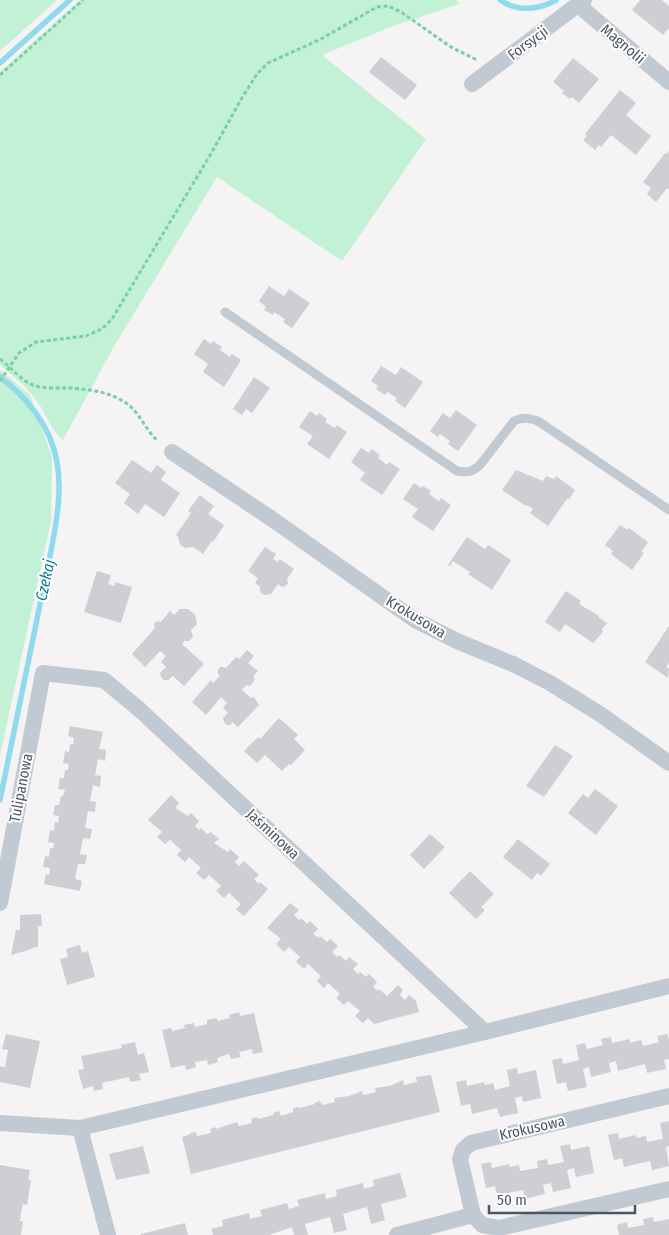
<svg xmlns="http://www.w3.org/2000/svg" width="669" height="1235" font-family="'Fira Sans Condensed',sans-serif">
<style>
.green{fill:#c3f1d5}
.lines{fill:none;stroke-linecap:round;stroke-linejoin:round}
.stream{stroke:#90daee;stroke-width:5.5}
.building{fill:#cdcfd5}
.path{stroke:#7ad0a6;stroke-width:3;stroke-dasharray:4 2.5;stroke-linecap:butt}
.service{stroke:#c1cad2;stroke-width:9}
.minor{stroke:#c1cad2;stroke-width:16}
.labels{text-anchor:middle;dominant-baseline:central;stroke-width:4;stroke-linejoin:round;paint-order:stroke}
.street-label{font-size:15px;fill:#4a5661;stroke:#fff}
.water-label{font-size:16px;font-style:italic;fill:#0c7c9b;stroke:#fff}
</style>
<rect width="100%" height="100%" fill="#f5f3f3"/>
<g class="green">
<path d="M 0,0 L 57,0 L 0,51 Z"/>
<path d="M 80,0 L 456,0 L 459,4 L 388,28 L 322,55 L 426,139 L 342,261 L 217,177 L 113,348 L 63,440 C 52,431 47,416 39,404 C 28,388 15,377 0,365 L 0,72 Z"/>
<path d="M 0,370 L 30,395 L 52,457 L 51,521 L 0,755 Z"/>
</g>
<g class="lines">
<g class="stream">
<path d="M 500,0 C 517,12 538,10 556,0"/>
<path d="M 0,63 L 70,0"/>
<path d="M 0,377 C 27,397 51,427 57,462 C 62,489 57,519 52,546 L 0,800"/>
</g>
</g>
<g class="building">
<path d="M 640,0 L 662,0 L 669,6 L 669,28 L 663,35 L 632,10 Z"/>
<path d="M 381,57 L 417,85 L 405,100 L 369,72 Z"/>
<path d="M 573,58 L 599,79 L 579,103 L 572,97 L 570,99 L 562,93 L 564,91 L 553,82 Z"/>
<path d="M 620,90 L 636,103 L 626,115 L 651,136 L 636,155 L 611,135 L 601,147 L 599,145 L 595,150 L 583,140 L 587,136 L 585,134 Z"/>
<path d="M 669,151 L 669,190 L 667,188 L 656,202 L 647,194 L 651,188 L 643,182 L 665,153 L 667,154 Z"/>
<path d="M 269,286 L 284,296 L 289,289 L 310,303 L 292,328 L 283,322 L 285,319 L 274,312 L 273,315 L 264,310 L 266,307 L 259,301 Z"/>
<path d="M 204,339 L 211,344 L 213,341 L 222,347 L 220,350 L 230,357 L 232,354 L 241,360 L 224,387 L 203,372 L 208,364 L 194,354 Z"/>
<path d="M 381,366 L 396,375 L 401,367 L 423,382 L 405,408 L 395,401 L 397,398 L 387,392 L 385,395 L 376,389 L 378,386 L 371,381 Z"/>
<path d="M 254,377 L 270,388 L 252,413 L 246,409 L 242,415 L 233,409 Z"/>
<path d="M 456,410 L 477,425 L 458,451 L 448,444 L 450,441 L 440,434 L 438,437 L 430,431 L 443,413 L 450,418 Z"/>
<path d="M 310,411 L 317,416 L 319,413 L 327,419 L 325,422 L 335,428 L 337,425 L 347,432 L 329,459 L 307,444 L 313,436 L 299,427 Z"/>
<path d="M 361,448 L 369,453 L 372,449 L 380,455 L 378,458 L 387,465 L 389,462 L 400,469 L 382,495 L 360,480 L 365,473 L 351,462 Z"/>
<path d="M 132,460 L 151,473 L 157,465 L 166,472 L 161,480 L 180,493 L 164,517 L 145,504 L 138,514 L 124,503 L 130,494 L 115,483 Z"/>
<path d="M 516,470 L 543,481 L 546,476 L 554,479 L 556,476 L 575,490 L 569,499 L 567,499 L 548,526 L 530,513 L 533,509 L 527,505 L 526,506 L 502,490 Z"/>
<path d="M 414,483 L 421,488 L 423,486 L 431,491 L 429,494 L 439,501 L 441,498 L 451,505 L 433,531 L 412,517 L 418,509 L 403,499 Z"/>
<path d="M 200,495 L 214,506 L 208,514 L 224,525 L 214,541 L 211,542 L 203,554 L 193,547 L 185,548 L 180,545 L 178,537 L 176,535 L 191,513 L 188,511 Z"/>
<path d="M 620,525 L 628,530 L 629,528 L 648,542 L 641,552 L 644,553 L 632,570 L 611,554 L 613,551 L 605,545 Z"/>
<path d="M 467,537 L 485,549 L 488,545 L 511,560 L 492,590 L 468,574 L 470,572 L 453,561 L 450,566 L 448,565 Z"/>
<path d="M 265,547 L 276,554 L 273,559 L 278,562 L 280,559 L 294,569 L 287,579 L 288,583 L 286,586 L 282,587 L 278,584 L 271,594 L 264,595 L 260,592 L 260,587 L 255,583 L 258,578 L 248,571 Z"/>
<path d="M 97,571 L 111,575 L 108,584 L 115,586 L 115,582 L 132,587 L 121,623 L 84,612 Z"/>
<path d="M 566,591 L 581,601 L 579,604 L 599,616 L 598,617 L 607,623 L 602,629 L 603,632 L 593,643 L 565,624 L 560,632 L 545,622 Z"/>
<path d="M 180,609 L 188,609 L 195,615 L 197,624 L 191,630 L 193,637 L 189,641 L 184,641 L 182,644 L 204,664 L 184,686 L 173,676 L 168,680 L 164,680 L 161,677 L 160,673 L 166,667 L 161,662 L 166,656 L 160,651 L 145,667 L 132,654 L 155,628 L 154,624 L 157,621 L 161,622 L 170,611 L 174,615 Z"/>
<path d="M 669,626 L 669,663 L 666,667 L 669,669 L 668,678 L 645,662 Z"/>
<path d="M 247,650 L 254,656 L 248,663 L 258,671 L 253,677 L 255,678 L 254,681 L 250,686 L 246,685 L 242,690 L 251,698 L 254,697 L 259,705 L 238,727 L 232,722 L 231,725 L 227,725 L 224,722 L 223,718 L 228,713 L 223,708 L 227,703 L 221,697 L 206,715 L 192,702 L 211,680 L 213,683 L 220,676 L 218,674 L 218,670 L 220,667 L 224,667 L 226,668 L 236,657 L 239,659 Z"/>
<path d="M 279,718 L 298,735 L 294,739 L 305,750 L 291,765 L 289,764 L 282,771 L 265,755 L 257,763 L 244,751 L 258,737 L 260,739 Z"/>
<path d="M 70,726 L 103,732 L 99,749 L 106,750 L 105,761 L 98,759 L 95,775 L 101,776 L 100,787 L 93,785 L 90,801 L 96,802 L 95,812 L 88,811 L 85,828 L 92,829 L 90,839 L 83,838 L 80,854 L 87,855 L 85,864 L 78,864 L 75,879 L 82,881 L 80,891 L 44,884 L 46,874 L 49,875 L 50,868 L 43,867 L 45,856 L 49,857 L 50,848 L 53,848 L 54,843 L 48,842 L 50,830 L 54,831 L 55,822 L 58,823 L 59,816 L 53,815 L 55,805 L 59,805 L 61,796 L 63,796 L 65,790 L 58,789 L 60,778 L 64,778 L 65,770 L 68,770 L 69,764 L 63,763 L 65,751 L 69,752 L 70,744 L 73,744 L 74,738 L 68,736 Z"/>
<path d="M 555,745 L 573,756 L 544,797 L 526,786 Z"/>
<path d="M 595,789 L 618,806 L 596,835 L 568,813 L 583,794 L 588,798 Z"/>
<path d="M 171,795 L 179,803 L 175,808 L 188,816 L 191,813 L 199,821 L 195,826 L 199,830 L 201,828 L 207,834 L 211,832 L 219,839 L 214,843 L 228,852 L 230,849 L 239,857 L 235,862 L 239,866 L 244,861 L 259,875 L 254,879 L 259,884 L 260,882 L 268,889 L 244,916 L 236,909 L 241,904 L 229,893 L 224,898 L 216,891 L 221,886 L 209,875 L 204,880 L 196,873 L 201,868 L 189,857 L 185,862 L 177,855 L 181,850 L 170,840 L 165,844 L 157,837 L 162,832 L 148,820 Z"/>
<path d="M 430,834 L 445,847 L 424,869 L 410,855 Z"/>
<path d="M 518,839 L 550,864 L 541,876 L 537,873 L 532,880 L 503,857 Z"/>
<path d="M 470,871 L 494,894 L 481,907 L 485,910 L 476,919 L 449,893 Z"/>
<path d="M 290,903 L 299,910 L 294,915 L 299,920 L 301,918 L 307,924 L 310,921 L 318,929 L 313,934 L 319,938 L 320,936 L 327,942 L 330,939 L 338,946 L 332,952 L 337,957 L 339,955 L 346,961 L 349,957 L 358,964 L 353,969 L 358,974 L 360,972 L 366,977 L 369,974 L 377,982 L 373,987 L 378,991 L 379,989 L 387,996 L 398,985 L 403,990 L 400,995 L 405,1000 L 409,995 L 416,1001 L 419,1012 L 374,1024 L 368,1018 L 363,1023 L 355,1016 L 360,1011 L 348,1001 L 344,1005 L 336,998 L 340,994 L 328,983 L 324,988 L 317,981 L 321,976 L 308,964 L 304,969 L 296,962 L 300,957 L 289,947 L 284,952 L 276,944 L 281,939 L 267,928 Z"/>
<path d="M 41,914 L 42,926 L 38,926 L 38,947 L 31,948 L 32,949 L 11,955 L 16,930 L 20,930 L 20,915 Z"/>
<path d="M 80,945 L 82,953 L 88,951 L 95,977 L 67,985 L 60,959 L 68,957 L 66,949 Z"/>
<path d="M 239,1012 L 240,1016 L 254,1013 L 263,1052 L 253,1054 L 252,1049 L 239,1052 L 241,1057 L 231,1059 L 229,1054 L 217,1058 L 218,1062 L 208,1065 L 207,1060 L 195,1062 L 196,1067 L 186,1070 L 185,1065 L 171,1068 L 162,1030 L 171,1028 L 172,1031 L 185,1028 L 184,1025 L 194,1023 L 195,1027 L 207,1024 L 207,1020 L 217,1018 L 217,1021 L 230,1018 L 229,1015 Z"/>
<path d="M 6,1034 L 40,1041 L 30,1088 L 0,1082 L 0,1066 L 5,1067 L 8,1050 L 2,1049 Z"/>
<path d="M 667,1034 L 669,1040 L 669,1059 L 664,1060 L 666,1069 L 647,1073 L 645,1064 L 618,1071 L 616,1061 L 609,1063 L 611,1072 L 591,1077 L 589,1067 L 583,1069 L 587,1087 L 568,1091 L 566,1082 L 557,1084 L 552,1060 L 562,1058 L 563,1064 L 579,1060 L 576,1045 L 585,1043 L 587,1049 L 603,1045 L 601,1039 L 611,1037 L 612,1043 L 630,1039 L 630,1043 L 641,1040 L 643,1046 L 659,1042 L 657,1036 Z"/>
<path d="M 135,1042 L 138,1055 L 144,1053 L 149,1072 L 139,1074 L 141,1080 L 130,1082 L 129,1077 L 102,1083 L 103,1089 L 94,1091 L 93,1086 L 83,1089 L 78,1070 L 84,1069 L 81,1056 L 122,1048 L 121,1045 Z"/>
<path d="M 517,1068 L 518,1074 L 536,1070 L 541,1098 L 523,1102 L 522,1096 L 515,1098 L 518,1113 L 500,1117 L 497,1108 L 472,1114 L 470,1104 L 461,1106 L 456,1082 L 466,1080 L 467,1086 L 484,1082 L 485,1085 L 493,1083 L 495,1090 L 510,1086 L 507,1070 Z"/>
<path d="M 431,1075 L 440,1112 L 191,1174 L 182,1137 L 191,1134 L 190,1133 L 196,1132 L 197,1136 L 211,1133 L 210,1129 L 216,1127 L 216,1129 L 237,1122 L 239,1126 L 252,1123 L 251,1119 L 257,1117 L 258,1119 L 274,1115 L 273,1113 L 279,1111 L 281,1116 L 293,1112 L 293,1108 L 298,1107 L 299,1108 L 315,1104 L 314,1103 L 320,1101 L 322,1105 L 335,1102 L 334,1098 L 349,1096 L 362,1091 L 363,1095 L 376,1092 L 375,1088 L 390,1086 L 403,1080 L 404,1085 L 417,1082 L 416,1077 Z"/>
<path d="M 669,1121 L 669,1146 L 666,1147 L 669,1166 L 652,1170 L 650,1161 L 624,1167 L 622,1158 L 614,1160 L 608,1135 L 618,1133 L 619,1139 L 636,1135 L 637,1138 L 646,1136 L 647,1142 L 663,1139 L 660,1123 Z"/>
<path d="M 570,1144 L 571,1150 L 589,1146 L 594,1173 L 576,1177 L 574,1168 L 567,1170 L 571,1188 L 553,1192 L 551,1183 L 543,1185 L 545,1194 L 525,1199 L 523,1190 L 497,1195 L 495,1186 L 486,1188 L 481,1164 L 491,1162 L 492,1168 L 509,1164 L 510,1167 L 519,1165 L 520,1171 L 538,1168 L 537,1161 L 547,1159 L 548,1165 L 564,1162 L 560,1146 Z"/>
<path d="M 143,1146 L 150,1173 L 116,1180 L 109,1154 Z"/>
<path d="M 0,1165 L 30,1170 L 28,1179 L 31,1180 L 27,1205 L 23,1204 L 21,1213 L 20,1221 L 23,1221 L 21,1235 L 0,1235 Z"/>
<path d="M 400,1173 L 407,1197 L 381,1204 L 385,1220 L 371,1224 L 367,1207 L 343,1214 L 347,1230 L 334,1233 L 330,1217 L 305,1224 L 308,1235 L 294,1235 L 292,1227 L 269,1235 L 213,1235 L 211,1229 L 223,1226 L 222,1220 L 249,1213 L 250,1219 L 262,1216 L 260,1210 L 287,1203 L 289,1209 L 299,1206 L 297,1200 L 325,1193 L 326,1199 L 337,1196 L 336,1190 L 363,1183 L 364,1189 L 374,1186 L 373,1180 Z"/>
<path d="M 653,1217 L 654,1222 L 669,1219 L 669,1235 L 619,1235 L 617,1225 L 627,1222 L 628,1228 L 644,1225 L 643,1219 Z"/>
<path d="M 185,1223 L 188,1235 L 141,1235 L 141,1234 Z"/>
</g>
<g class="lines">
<g class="path">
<path d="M 0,75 L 83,0"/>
<path d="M 0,359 C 11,367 20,380 33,385 C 43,389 57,388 68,388 C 87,389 106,391 123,401 C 140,411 144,429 158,441"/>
<path d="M 0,381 L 19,353 L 36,342 L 86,336 L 102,329 L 112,319 L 212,152 L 240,101 L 257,74 L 268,63 L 321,39 L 377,7 L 388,6 L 401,12 L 451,47 L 477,60"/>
</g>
<path class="service" d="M 225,312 L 457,471 C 467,473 472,472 480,465 L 514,421 C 523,417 529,418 538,421 L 669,510"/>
<g class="minor">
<path d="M 578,5 L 669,82"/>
<path d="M 472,84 L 584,0"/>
<path d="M 172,452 L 272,519 L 415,620 L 457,641 L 515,665 L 550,683 L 600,714 L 669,763"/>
<path d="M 0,903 L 43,673 L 104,680 L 140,710 L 485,1032"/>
<path d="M 0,1123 L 80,1128 L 485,1032 L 669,986"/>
<path d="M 80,1128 L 108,1235"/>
<path d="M 473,1215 L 460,1159 L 463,1150 L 471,1143 L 669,1096"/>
<path d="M 397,1235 L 473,1215 L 482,1225 L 499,1228 L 669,1189"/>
</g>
</g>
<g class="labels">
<g class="street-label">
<text transform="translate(528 43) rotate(-37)">Forsycji</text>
<text transform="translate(623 44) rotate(40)">Magnolii</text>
<text transform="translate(416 617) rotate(31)">Krokusowa</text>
<text transform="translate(21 788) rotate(-79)">Tulipanowa</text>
<text transform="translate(273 834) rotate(43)">Jaśminowa</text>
<text transform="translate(532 1128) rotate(-13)">Krokusowa</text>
</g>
<g class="water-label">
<text transform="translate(45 580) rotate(-78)">Czekaj</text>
</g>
</g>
<path d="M489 1205v8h146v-8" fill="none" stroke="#4a5661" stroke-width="2.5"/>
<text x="497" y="1205" font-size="15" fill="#4a5661" stroke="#ffffff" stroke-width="4" paint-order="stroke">50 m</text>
</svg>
